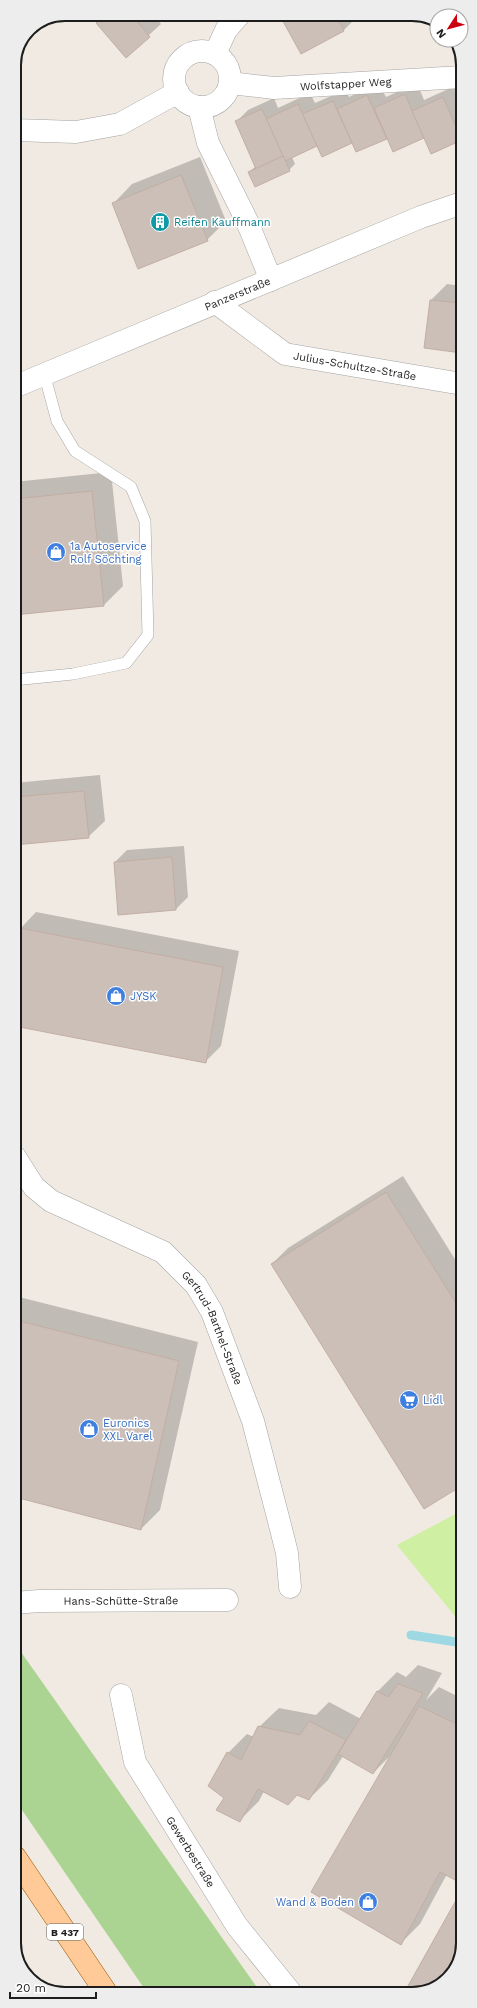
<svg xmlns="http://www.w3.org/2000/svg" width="477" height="2008" font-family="'Work Sans',sans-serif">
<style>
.grass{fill:#cfefa2}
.forest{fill:#abd392}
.shadow{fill:#0003}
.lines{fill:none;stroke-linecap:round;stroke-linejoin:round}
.stream{stroke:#9ed8e2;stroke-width:9}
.building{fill:#ccbfb8;stroke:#c3aea3}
.lane-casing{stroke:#a4a4a4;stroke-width:12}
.street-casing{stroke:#a4a4a4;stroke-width:23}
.primary-casing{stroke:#975800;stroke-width:23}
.lane{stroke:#fff;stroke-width:11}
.street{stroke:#fff;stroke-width:22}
.primary{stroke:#ffca98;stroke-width:22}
.labels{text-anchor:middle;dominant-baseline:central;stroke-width:3;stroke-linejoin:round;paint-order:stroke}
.shield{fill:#fff;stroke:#616161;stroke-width:1}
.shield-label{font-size:10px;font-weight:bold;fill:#1d1d1d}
.street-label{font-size:11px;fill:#1d1d1d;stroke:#fff}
.culture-label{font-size:11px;fill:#0d838f;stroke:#fff;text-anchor:start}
.shop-label{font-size:11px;fill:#366cbe;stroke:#fff;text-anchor:start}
.rim{fill:none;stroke:#1d1d1d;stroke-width:2}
</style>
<rect width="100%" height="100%" fill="#f0eae2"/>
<path class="grass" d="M 463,1510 L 463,1626 L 397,1545 Z"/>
<path class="forest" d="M 21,1652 L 261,1993 L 148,1994 L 22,1810 L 15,1788 L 15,1654 Z"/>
<g class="shadow">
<path d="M 106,14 L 153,14 L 161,24 L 126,56 Z"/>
<path d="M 280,14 L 354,14 L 356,18 L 344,30 L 301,53 Z"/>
<path d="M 417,83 L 424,100 L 455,86 L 462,102 L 462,139 L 432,153 L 425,137 L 388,137 L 357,151 L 353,142 L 323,155 L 317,145 L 292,157 L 295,164 L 289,170 L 249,172 L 256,166 L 236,122 L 248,110 L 274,98 L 278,108 L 310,93 L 315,103 L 345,90 L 349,97 L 379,84 L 386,97 Z"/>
<path d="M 200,157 L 226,221 L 207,240 L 113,204 L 132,184 Z"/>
<path d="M 14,199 L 19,220 L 14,226 Z"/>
<path d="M 447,284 L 462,286 L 462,352 L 425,347 L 431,300 Z"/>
<path d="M 111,472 L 123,586 L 104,605 L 14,614 L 14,482 Z"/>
<path d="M 100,775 L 105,821 L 88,837 L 14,844 L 14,783 Z"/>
<path d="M 184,846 L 188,897 L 176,909 L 119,914 L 115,862 L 127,850 Z"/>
<path d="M 36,912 L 239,951 L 221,1046 L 205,1062 L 20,929 Z"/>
<path d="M 403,1176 L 463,1272 L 463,1484 L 272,1264 L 288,1248 Z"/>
<path d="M 15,1296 L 198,1342 L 160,1510 L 141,1529 L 15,1496 Z"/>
<path d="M 418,1665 L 442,1673 L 426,1700 L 439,1687 L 463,1699 L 463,1870 L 454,1878 L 447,1874 L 420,1924 L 401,1943 L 390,1756 L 373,1773 L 343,1756 L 328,1780 L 309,1799 L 298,1794 L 264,1791 L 259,1801 L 239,1821 L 226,1797 L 228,1753 L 247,1734 L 254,1737 L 259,1727 L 279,1708 L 316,1715 L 329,1702 L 361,1719 L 378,1691 L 397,1672 L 406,1677 Z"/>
<path d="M 463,1896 L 463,1944 L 451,1977 L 422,1993 L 405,1993 L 456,1902 Z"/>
</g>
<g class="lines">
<path class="stream" d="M 411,1635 L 463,1643"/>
</g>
<g class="building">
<path d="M 106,14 L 131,14 L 150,37 L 126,58 L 96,23 Z"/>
<path d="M 279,14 L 336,14 L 344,31 L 301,54 Z"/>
<path d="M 405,94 L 424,138 L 393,152 L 374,108 Z"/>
<path d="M 367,95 L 387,139 L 356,152 L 337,109 Z"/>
<path d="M 443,97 L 462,140 L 431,154 L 412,111 Z"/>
<path d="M 333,101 L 352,143 L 322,157 L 302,114 Z"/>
<path d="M 298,104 L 317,146 L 285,161 L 266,119 Z"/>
<path d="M 262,109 L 283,156 L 256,169 L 235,121 Z"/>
<path d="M 283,156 L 290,171 L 255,187 L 248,172 Z"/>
<path d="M 181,175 L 208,241 L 138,269 L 112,203 Z"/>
<path d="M 430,300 L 462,303 L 462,353 L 424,348 Z"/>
<path d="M 92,491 L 104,606 L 14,615 L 14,499 Z"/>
<path d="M 84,791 L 89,838 L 14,845 L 14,797 Z"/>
<path d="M 172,857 L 176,910 L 118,915 L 114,862 Z"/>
<path d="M 19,928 L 223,967 L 206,1063 L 14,1026 L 14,950 Z"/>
<path d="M 386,1192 L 463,1314 L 463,1485 L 424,1509 L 271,1264 Z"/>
<path d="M 15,1320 L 179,1361 L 141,1530 L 15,1497 Z"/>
<path d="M 398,1684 L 423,1693 L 373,1774 L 338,1754 L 377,1691 L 388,1697 Z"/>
<path d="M 419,1706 L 463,1727 L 463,1865 L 455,1880 L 440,1872 L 401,1945 L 311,1892 Z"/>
<path d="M 309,1721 L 346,1740 L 309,1800 L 297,1795 L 288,1805 L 258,1789 L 240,1822 L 216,1810 L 224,1798 L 208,1786 L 227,1752 L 241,1760 L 258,1726 L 300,1735 Z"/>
<path d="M 455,1902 L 463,1906 L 463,1944 L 451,1977 L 422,1993 L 404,1993 Z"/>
</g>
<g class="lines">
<defs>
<path id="lane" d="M 14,680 L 73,674 L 126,663 L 148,635 L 145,521 L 131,487 L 75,451 L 57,421 L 44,373"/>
<g id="street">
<circle cx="202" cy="79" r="28"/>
<path d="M 215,54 L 226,30 L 240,14"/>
<path id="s1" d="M 230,83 L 274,88 L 462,77"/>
<path d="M 199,107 L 208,143 L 246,219 L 271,280"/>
<path d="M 14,130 L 76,132 L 120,124 L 178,92"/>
<path id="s2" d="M 215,302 L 285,354 L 462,384"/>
<path id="s3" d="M 14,387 L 421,217 L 462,203"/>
<path id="s4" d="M 15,1157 L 34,1187 L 51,1201 L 163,1252 L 196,1285 L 212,1312 L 253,1421 L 281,1529 L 287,1553 L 290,1587"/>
<path id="s5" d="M 15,1603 L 39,1601 L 227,1600"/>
<path id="s6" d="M 121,1695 L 135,1762 L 237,1926 L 291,1993"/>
</g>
<path id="primary" d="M 15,1857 L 107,1994"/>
</defs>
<use href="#lane" class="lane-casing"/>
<use href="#street" class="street-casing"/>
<use href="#primary" class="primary-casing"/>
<use href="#lane" class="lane"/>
<use href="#street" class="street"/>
<use href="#primary" class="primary"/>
</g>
<defs>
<symbol id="building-disc" viewBox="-11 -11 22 22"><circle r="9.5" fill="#0f9aa8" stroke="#fff"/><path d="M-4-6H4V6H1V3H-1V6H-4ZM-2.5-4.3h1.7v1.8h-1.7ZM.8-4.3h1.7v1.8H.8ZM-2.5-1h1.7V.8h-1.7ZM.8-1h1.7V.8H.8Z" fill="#fff"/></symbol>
<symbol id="shop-disc" viewBox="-11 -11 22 22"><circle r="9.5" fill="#3f7fe0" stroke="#fff"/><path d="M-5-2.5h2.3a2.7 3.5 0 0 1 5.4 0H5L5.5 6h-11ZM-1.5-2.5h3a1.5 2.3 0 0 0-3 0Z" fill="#fff"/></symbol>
<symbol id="supermarket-disc" viewBox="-11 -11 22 22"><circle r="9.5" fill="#3f7fe0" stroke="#fff"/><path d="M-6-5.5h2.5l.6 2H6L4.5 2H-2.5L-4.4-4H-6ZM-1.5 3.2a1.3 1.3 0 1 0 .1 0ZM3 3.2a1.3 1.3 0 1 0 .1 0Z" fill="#fff"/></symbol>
</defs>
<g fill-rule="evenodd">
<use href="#building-disc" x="149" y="211" width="22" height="22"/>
<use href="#shop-disc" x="45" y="541" width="22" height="22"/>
<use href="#shop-disc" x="105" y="985" width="22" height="22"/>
<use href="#supermarket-disc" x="398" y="1389" width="22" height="22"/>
<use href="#shop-disc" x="78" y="1418" width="22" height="22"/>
<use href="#shop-disc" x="357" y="1891" width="22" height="22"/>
</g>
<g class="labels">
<rect class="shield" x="47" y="1924" width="36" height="16" rx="3"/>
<g class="shield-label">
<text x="65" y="1932">B 437</text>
</g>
<g class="street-label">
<text stroke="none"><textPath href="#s1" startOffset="116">Wolfstapper Weg</textPath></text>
<text stroke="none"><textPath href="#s3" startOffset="242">Panzerstraße</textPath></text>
<text stroke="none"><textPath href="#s2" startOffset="158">Julius-Schultze-Straße</textPath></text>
<text stroke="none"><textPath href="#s4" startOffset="273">Gertrud-Barthel-Straße</textPath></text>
<text stroke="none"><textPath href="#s5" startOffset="106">Hans-Schütte-Straße</textPath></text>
<text stroke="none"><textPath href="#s6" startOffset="174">Gewerbestraße</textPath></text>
</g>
<g class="culture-label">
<text x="174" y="222">Reifen Kauffmann</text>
</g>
<g class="shop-label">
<text x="70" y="546">1a Autoservice<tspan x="70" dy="13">Rolf Söchting</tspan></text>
<text x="130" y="996">JYSK</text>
<text x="423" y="1400">Lidl</text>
<text x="103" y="1423">Euronics<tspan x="103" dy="13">XXL Varel</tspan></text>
<text x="354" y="1902" text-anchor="end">Wand &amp; Boden</text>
</g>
</g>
<path d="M0 0H477V2008H0ZM65 21H412A44 44 0 0 1 456 65V1943A44 44 0 0 1 412 1987H65A44 44 0 0 1 21 1943V65A44 44 0 0 1 65 21Z" fill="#ededed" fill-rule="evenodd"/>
<path class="rim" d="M65 21H412A44 44 0 0 1 456 65V1943A44 44 0 0 1 412 1987H65A44 44 0 0 1 21 1943V65A44 44 0 0 1 65 21Z"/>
<g transform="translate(449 28) rotate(234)"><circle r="19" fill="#ffffff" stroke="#a5a5a5"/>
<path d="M0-3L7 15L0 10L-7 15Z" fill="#cb0011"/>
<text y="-6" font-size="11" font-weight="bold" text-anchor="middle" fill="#1d1d1d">N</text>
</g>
<path d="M10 1992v6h86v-6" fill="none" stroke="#1d1d1d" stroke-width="2"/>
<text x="16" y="1992" font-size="12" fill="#1d1d1d" stroke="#ffffff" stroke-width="3" paint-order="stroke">20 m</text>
</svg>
